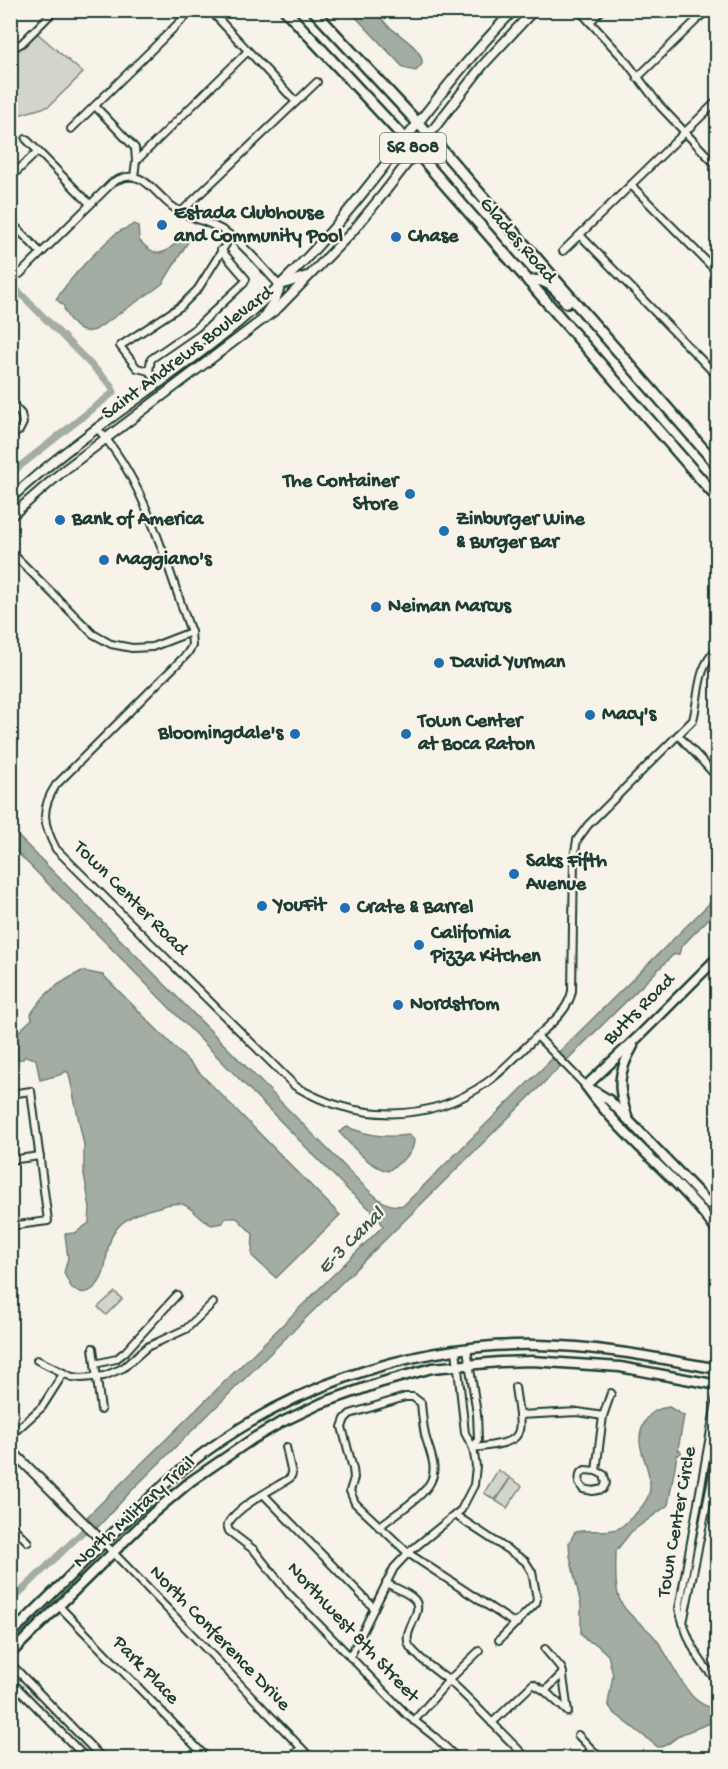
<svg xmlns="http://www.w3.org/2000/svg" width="728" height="1769" font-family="'Gochi Hand',sans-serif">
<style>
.green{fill:#d3d5ca;stroke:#79897f;stroke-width:1.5}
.water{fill:#a4ada3;stroke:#6f8077;stroke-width:1.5}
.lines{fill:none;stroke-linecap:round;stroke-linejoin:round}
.canal{stroke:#a4ada3;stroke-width:7}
.minor-casing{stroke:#1f3d34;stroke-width:10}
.tertiary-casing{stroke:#1f3d34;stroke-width:12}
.secondary-casing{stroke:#1f3d34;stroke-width:13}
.primary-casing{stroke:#1f3d34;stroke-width:14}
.minor{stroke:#f7f3e8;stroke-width:6}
.tertiary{stroke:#f7f3e8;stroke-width:8}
.secondary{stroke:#f7f3e8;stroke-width:8}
.primary{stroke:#f7f3e8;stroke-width:9}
.poi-dot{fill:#1f6fb2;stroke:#f7f3e8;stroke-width:2}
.labels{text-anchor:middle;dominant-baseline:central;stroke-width:4.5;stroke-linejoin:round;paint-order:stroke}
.shield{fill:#f7f3e8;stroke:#60746a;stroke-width:1.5}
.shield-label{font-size:18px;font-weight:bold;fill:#1f3d34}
.poi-label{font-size:20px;font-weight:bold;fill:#1f3d34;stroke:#f7f3e8;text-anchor:start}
.street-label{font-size:20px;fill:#1f3d34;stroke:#f7f3e8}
.water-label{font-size:21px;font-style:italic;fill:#405950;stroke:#f7f3e8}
</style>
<rect width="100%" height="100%" fill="#f7f3e8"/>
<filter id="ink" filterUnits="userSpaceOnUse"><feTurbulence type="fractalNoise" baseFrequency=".0167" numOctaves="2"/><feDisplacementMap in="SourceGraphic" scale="12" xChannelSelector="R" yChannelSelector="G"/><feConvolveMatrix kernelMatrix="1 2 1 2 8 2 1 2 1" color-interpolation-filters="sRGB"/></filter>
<g filter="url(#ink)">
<g class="green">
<path d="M 37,33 L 83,73 L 49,106 L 15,116 L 11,113 L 11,102 L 14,88 L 11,56 Z"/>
<path d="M 115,1292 L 122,1299 L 106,1315 L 98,1307 Z"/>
<path d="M 498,1470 L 510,1478 L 495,1500 L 484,1493 Z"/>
<path d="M 510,1478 L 522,1486 L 507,1508 L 496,1501 Z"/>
</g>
<g class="water">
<path d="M 350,11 L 374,11 C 379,15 383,20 387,25 C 397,34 424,49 422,64 L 416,71 L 404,68 Z"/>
<path d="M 134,224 L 138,226 L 139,240 C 156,259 164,256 180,239 L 180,232 L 183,232 L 189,240 L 163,283 L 154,290 L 95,330 C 92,331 88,332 85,331 C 76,331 64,314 64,306 L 56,299 C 73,275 93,254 113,236 C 118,231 128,228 134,224 Z"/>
<path d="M 10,828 L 362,1184 C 375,1196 386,1209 404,1205 L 717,896 L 717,910 L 681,947 L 679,954 L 673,955 L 132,1490 L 98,1527 L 87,1517 L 383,1226 L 377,1215 L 350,1192 L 11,846 Z"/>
<path d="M 82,971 L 103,975 L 340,1215 L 276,1278 L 252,1256 L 253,1234 L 237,1218 L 226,1218 L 222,1223 L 212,1225 C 201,1221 193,1207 182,1204 C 174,1202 163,1206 155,1208 C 139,1212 121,1219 113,1234 C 103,1251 110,1271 96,1286 C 88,1294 82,1294 72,1289 L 64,1273 L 68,1258 L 65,1234 L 75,1233 L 89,1223 L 90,1208 L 84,1174 L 84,1145 L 69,1074 L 67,1071 L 59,1075 L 40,1080 L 36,1059 L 25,1056 L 23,1059 L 11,1060 L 10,1036 L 14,1036 L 32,1019 L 31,1014 C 47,990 57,984 82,971 Z"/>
<path d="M 347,1127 C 370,1136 385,1138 409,1135 L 414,1140 C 414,1155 399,1163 388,1171 C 367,1165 353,1147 339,1132 Z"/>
<path d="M 669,1407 L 684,1416 L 678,1449 L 681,1452 L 681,1455 L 677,1455 L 668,1505 L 631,1532 L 616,1551 C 616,1566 614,1584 619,1598 C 625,1615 646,1625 656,1639 C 669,1656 680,1684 694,1698 C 701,1705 711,1707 717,1713 L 718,1719 C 706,1726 692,1729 680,1735 C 672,1740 667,1747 658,1747 L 613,1712 L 608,1704 L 613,1675 L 608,1655 L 596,1644 L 586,1640 L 581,1634 L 581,1605 L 570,1556 L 569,1543 L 575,1532 C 588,1529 604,1533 617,1529 C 622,1528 627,1521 631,1518 C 640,1510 650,1499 650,1487 C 651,1461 630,1446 646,1420 C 651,1411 659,1408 669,1407 Z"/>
</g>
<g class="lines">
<g class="canal">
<path d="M 10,283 L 110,384 L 114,392 L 10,474"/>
<path d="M 10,1602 L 99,1516"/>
</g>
<defs>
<g id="minor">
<path d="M 210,10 L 296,102"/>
<path d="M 445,10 L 456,13"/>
<path d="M 579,10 L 625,60 L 660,106 L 718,167"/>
<path d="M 590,22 L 602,10"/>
<path d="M 10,50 L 22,43 L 55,10"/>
<path d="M 637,78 L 707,10"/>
<path d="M 95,106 L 135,148 L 136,161 L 134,177"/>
<path d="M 71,129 L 192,10"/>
<path d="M 26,139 L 90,204"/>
<path d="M 136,161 L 248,51"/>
<path d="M 10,178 L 38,151"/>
<path d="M 631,185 L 718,273"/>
<path d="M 181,212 L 317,82"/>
<path d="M 10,221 L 41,253"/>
<path d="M 580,235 L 718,377"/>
<path d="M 563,251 L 718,100"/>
<path d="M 20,274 L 113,182 C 144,164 154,196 176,209 C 192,219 211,222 227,233 C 244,244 265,270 280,286"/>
<path d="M 149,371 L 151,359 L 196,328 L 244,283 L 246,279 L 221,250"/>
<path d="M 158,383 L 149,371 L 137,368 L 120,346 L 181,306 L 198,289 L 231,236"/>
<path d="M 10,402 L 21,414 L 23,423 L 19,431 L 10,436"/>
<path d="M 97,428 C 147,484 165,562 191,632 L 192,646 L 187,654 L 56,785 C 40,809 43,824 56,849 L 295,1086 C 355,1122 428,1124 486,1083 C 502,1072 515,1057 530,1043 C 545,1028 568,1013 572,991 L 574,857 L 577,840 L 588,825 L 693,720 C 700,694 696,668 718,648"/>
<path d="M 10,551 L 93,634 L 111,644 L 132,648 L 152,647 L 191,632"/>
<path d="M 678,735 L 718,778"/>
<path d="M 537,1036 L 586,1086"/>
<path d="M 10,1094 L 31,1091 L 48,1221 L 10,1226"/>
<path d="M 10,1160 L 40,1156"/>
<path d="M 93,1348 L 101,1410"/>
<path d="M 467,1349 L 477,1414 L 478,1440 L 473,1448"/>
<path d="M 37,1360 L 72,1377 L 82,1378 L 104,1376 L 123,1368 L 147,1347 L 186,1329 L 213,1303"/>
<path d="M 95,1364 L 116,1359 L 125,1352 L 177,1295"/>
<path d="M 718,1391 L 679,1609 C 687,1638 696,1660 718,1681"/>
<path d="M 519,1415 L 578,1412 L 603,1416"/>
<path d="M 10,1436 L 42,1407 L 63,1374"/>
<path d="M 286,1447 L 292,1474 L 290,1478 C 273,1489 240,1505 229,1522 C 226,1526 228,1527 229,1531 L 254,1550 L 289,1594 L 407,1715 L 435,1737 L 457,1758"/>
<path d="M 473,1448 C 529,1441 522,1438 515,1387"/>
<path d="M 596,1471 L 604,1475 L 606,1483 L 603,1489 L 593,1491 L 583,1489 L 579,1483 L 580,1474 L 585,1470 L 596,1471 L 603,1416 L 611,1393"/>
<path d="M 264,1495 L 374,1608"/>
<path d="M 455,1515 L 525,1561 L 532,1572 L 537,1599 L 536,1603 L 499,1640"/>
<path d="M 10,1524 L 28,1542"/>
<path d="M 379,1527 C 392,1516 424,1497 431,1481 C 438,1467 429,1450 425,1435 C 423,1425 422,1414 421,1403 L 413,1397 L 405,1397 L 350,1414 L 345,1419 L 342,1427 L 353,1469 L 354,1478 L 350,1491 L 355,1503 L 408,1553 L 511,1621 L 517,1623"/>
<path d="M 104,1543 L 311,1758"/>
<path d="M 386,1583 C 395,1588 407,1592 414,1599 C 426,1612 400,1631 410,1647 C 422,1663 441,1673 455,1686 C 480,1709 503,1735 527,1758"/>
<path d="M 59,1606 L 207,1758"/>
<path d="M 683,1623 L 718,1449"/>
<path d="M 350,1657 L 394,1568 L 408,1553 L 461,1510 L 474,1485 L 476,1466 L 473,1448 L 465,1433 L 456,1350"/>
<path d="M 10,1663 L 102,1758"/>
<path d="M 10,1680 L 86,1758"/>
<path d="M 545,1691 L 563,1673"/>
<path d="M 414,1721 L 449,1680 L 479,1651"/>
<path d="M 492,1723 L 533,1684 L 545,1691 L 568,1712 L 562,1669 L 545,1649"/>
<path d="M 578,1735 L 600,1758"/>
<path d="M 290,1758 L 301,1748"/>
<path d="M 582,1758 L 592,1750"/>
</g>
<g id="tertiary">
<path d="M 281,285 L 307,276"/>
<path d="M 264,316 L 276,298 L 280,287"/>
<path d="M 10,499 C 95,420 200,364 281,284 C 368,200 430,96 514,10"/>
<path d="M 10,517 L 63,471 L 278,308 L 352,232 L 384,193 L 483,65 L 534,10"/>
<path d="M 10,1449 L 104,1543"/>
</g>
<g id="secondary">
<path d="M 586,1086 C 610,1120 642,1149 672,1179 C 688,1196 706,1213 718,1233"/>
<path d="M 586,1086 L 638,1037 L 718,957"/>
<path d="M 589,1088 L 609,1100 L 718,1213"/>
<path d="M 627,1116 C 617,1087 618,1072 633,1046"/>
<path d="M 10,1635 C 42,1604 73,1573 104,1542 C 130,1517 155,1491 184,1468 C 282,1389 411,1342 538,1345 C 598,1346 658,1358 718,1369"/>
<path d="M 10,1654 L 153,1513 L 191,1481 L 254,1438 L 280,1423 L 322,1403 L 379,1383 L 432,1368 L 500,1362 L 532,1361 L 620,1367 L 718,1385"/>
</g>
<g id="primary">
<path d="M 285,10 L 406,140 L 718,499"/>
<path d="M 313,10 L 429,135 L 718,466"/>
<path d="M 529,282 C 545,275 557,291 567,303"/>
</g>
</defs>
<use href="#minor" class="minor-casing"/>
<use href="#tertiary" class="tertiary-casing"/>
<use href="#secondary" class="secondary-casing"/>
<use href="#primary" class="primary-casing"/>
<use href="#minor" class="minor"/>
<use href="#tertiary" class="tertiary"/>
<use href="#secondary" class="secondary"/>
<use href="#primary" class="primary"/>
</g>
</g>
<g class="poi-dot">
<circle cx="162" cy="225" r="6"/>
<circle cx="396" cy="237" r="6"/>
<circle cx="410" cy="494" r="6"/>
<circle cx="60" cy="520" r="6"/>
<circle cx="444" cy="531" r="6"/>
<circle cx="104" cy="560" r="6"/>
<circle cx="376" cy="607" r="6"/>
<circle cx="439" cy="663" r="6"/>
<circle cx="590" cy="715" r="6"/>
<circle cx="295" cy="734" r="6"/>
<circle cx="406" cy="734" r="6"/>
<circle cx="514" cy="874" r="6"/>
<circle cx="262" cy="906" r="6"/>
<circle cx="345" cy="908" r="6"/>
<circle cx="419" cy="945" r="6"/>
<circle cx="398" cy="1005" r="6"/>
</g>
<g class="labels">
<rect class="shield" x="380" y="133" width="66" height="30" rx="4.5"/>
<g class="shield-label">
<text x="413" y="148">SR 808</text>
</g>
<g class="poi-label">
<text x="174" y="214">Estada Clubhouse<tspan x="174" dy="23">and Community Pool</tspan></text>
<text x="408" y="237">Chase</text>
<text x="398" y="482" text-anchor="end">The Container<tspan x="398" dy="23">Store</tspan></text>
<text x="72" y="520">Bank of America</text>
<text x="456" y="520">Zinburger Wine<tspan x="456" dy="23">&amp; Burger Bar</tspan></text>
<text x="116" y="560">Maggiano's</text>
<text x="388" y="607">Neiman Marcus</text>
<text x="451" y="663">David Yurman</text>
<text x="602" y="715">Macy's</text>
<text x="418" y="722">Town Center<tspan x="418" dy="23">at Boca Raton</tspan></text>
<text x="283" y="734" text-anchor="end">Bloomingdale's</text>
<text x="526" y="862">Saks Fifth<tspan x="526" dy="23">Avenue</tspan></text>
<text x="274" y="906">YouFit</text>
<text x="357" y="908">Crate &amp; Barrel</text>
<text x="431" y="934">California<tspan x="431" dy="23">Pizza Kitchen</tspan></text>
<text x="410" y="1005">Nordstrom</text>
</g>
<g class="street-label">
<text transform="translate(517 241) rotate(49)">Glades Road</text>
<text transform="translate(188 354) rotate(-37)">Saint Andrews Boulevard</text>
<text transform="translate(130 899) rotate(45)">Town Center Road</text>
<text transform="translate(640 1010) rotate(-45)">Butts Road</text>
<text transform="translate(135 1513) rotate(-42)">North Military Trail</text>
<text transform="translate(678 1522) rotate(-80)">Town Center Circle</text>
<text transform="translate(352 1633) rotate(47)">Northwest 8th Street</text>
<text transform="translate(219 1639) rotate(46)">North Conference Drive</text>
<text transform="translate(145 1671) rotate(46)">Park Place</text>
</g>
<g class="water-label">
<text transform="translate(352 1242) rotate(-45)">E-3 Canal</text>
</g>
</g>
<rect width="728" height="1769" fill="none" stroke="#f7f3e8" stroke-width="36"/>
<rect x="18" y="18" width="692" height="1733" fill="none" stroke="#1f3d34" stroke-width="2" filter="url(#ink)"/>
</svg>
